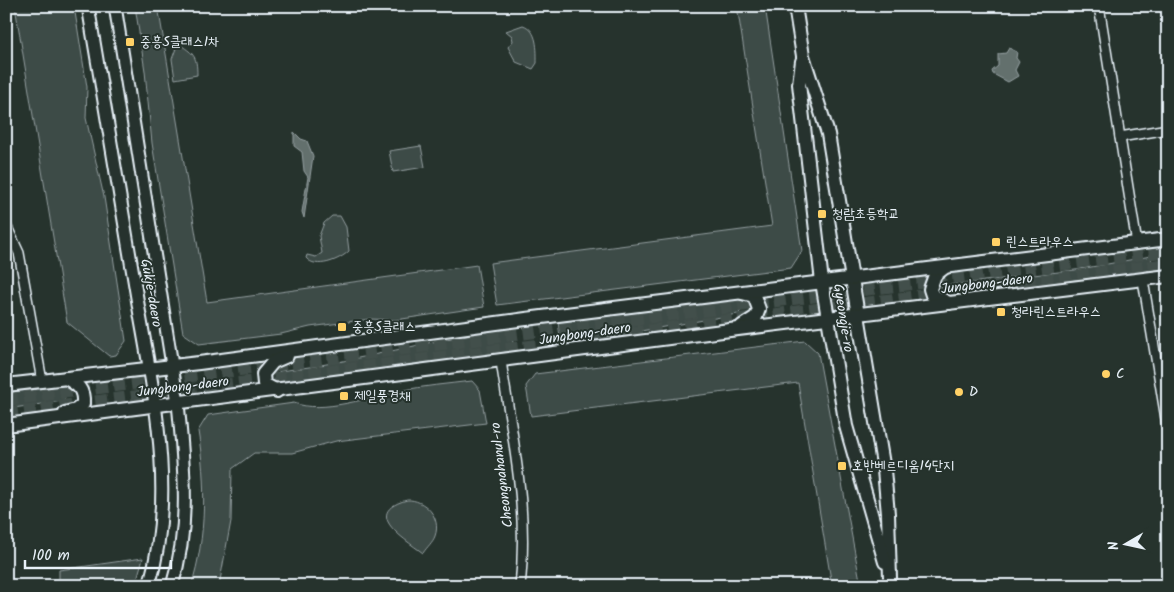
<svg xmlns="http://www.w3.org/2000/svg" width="1174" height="592" font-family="Kalam,'Poor Story',sans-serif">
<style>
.green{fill:#3e4b47;stroke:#939ea0}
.water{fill:#636f6d;stroke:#98a3a5}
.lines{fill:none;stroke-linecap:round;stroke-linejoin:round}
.secondary-tunnel{stroke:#43504b;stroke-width:12;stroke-dasharray:12 6;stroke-linecap:butt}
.minor-casing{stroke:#e8f1f8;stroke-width:12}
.tertiary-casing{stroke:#e8f1f8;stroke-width:15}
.secondary-casing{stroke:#e8f1f8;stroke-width:16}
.minor{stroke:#26332d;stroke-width:9}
.tertiary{stroke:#26332d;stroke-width:11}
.secondary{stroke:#26332d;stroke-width:12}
.poi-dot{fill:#ffd166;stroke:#26332d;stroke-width:2}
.labels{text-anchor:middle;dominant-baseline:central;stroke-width:4;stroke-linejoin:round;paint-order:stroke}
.poi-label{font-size:14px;fill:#e8f1f8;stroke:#26332d;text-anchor:start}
.street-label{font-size:14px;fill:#e8f1f8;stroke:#26332d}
</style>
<rect width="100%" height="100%" fill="#26332d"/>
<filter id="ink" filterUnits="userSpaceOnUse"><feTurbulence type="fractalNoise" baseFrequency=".02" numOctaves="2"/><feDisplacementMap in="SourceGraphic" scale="10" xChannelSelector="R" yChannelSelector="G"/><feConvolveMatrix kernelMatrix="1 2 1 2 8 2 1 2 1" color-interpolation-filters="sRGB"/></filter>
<g filter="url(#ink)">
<g class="green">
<path d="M 15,6 L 74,6 L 87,87 L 86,118 L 104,197 L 126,341 L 116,355 L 109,356 L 67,322 Z"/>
<path d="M 135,6 L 158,6 L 207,302 L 477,265 L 484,307 L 395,320 L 370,319 L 310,327 L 281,334 L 199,344 L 183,333 L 152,143 L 145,71 Z"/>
<path d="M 737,6 L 765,6 L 802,251 L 791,268 L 497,305 L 490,263 L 772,226 Z"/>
<path d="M 523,25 C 538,30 537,50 537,63 L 533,69 L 516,62 L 508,47 L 513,41 L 512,36 L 506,31 Z"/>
<path d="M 178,43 C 193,54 197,54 197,75 L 175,79 L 172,59 Z"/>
<path d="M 421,146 L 425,167 L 393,172 L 389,151 Z"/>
<path d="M 332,216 L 340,216 L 346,227 L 349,251 C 340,260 316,270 306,258 L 307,255 L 316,257 L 322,253 L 319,236 L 324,223 Z"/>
<path d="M 1151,256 L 1153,270 L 945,297 L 939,291 L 942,286 L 1075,270 Z"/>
<path d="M 739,299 L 744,303 L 745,307 L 738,314 L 561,345 L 558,321 Z"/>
<path d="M 511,327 L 514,351 L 281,383 L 276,379 L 276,374 L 280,371 C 358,362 433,339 511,327 Z"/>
<path d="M 805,341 L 818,353 L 861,586 L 832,586 L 798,383 L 531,416 L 526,386 L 535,374 Z"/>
<path d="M 472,381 L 480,390 L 486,423 L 336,441 L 292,453 L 254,453 L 232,469 L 231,521 L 219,586 L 191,586 C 207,537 206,481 198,431 L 208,415 L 294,403 C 322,414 370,397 399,391 C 423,386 448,384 472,381 Z"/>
<path d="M 58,386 L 64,387 L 68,394 L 63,401 L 6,409 L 6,393 Z"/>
<path d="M 407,500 C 424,499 442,517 435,536 C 433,542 427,547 423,553 C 406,540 360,513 407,500 Z"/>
<path d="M 143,558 L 135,586 L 59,586 L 59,570 Z"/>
</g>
<g class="water">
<path d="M 1009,48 L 1017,52 L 1016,58 L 1019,62 L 1015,70 L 1018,76 L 1008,82 L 993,74 L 992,71 L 998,66 L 998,54 L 1006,53 Z"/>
<path d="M 294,132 L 301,139 L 307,141 L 313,156 L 304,218 L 302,212 L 308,177 L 304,171 L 302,152 L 294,146 Z"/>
</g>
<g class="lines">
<g class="secondary-tunnel">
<path d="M 6,400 L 1168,251"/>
<path d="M 6,413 L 1168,264"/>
</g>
<defs>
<g id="minor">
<path d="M 1099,6 L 1137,244"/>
<path d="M 1120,137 L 1168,129"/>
<path d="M 6,225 L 19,253 L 42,381"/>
<path d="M 1143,280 L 1168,431"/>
<path d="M 501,361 C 512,436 529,510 520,586"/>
</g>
<g id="tertiary">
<path d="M 88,6 C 103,100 119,193 135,286 C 151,384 178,488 149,586"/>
<path d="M 115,6 L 178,403 C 184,466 191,524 172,586"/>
</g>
<g id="secondary">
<path d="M 795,6 L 803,56 L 828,134 L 852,279 L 884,470 L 888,514 L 890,578"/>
<path d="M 802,61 L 799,84 L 822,282 L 846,426 L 885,562"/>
<path d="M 944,268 L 935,275 L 930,289 L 932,295 L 949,303"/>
<path d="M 742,326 L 756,317 L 759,309 L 754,296 L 742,293"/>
<path d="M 6,385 L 199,363 L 526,319 L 1168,239"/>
<path d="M 277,391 L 264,384 L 263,374 L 273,362 L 287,356"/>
<path d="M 65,413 L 76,410 L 83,404 C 84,389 78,385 66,378"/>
<path d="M 6,425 L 730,330 L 1168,276"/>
</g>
</defs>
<use href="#minor" class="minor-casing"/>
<use href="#tertiary" class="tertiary-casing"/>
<use href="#secondary" class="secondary-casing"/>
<use href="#minor" class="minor"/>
<use href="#tertiary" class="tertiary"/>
<use href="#secondary" class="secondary"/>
</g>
</g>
<g class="poi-dot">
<rect x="125" y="37" width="10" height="10" rx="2.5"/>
<rect x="817" y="209" width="10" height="10" rx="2.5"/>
<rect x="991" y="237" width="10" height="10" rx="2.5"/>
<rect x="996" y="307" width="10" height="10" rx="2.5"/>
<rect x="337" y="322" width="10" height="10" rx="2.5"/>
<circle cx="1106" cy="374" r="5"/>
<circle cx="959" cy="392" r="5"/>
<rect x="339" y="391" width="10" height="10" rx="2.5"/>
<rect x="837" y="461" width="10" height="10" rx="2.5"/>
</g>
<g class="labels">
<g class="poi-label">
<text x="140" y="42">중흥S클래스1차</text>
<text x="832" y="214">청람초등학교</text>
<text x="1006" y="242">린스트라우스</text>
<text x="1011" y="312">청라린스트라우스</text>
<text x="352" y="327">중흥S클래스</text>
<text x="1116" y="374">C</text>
<text x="969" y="392">D</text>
<text x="354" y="396">제일풍경채</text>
<text x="852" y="466">호반베르디움14단지</text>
</g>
<g class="street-label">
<text transform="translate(987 284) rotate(-7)">Jungbong-daero</text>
<text transform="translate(151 293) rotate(80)">Gukje-daero</text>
<text transform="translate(843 318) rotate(81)">Gyeongje-ro</text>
<text transform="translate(585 334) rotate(-8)">Jungbong-daero</text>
<text transform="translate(183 387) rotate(-7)">Jungbong-daero</text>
<text transform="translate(502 475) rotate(-97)">Cheongnahanul-ro</text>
</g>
</g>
<rect width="1174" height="592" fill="none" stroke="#26332d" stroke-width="25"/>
<rect x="12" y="12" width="1149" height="567" fill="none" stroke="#e8f1f8" stroke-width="2" filter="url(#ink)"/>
<g transform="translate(1126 544) rotate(261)" stroke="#26332d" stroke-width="4" paint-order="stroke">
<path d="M0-4L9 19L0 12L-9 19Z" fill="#e8f1f8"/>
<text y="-8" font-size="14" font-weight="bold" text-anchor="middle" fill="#e8f1f8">N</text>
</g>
<path d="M25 560v8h146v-8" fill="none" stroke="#e8f1f8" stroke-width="2.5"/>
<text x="32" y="560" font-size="15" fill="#e8f1f8" stroke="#26332d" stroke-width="4" paint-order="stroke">100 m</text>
</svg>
